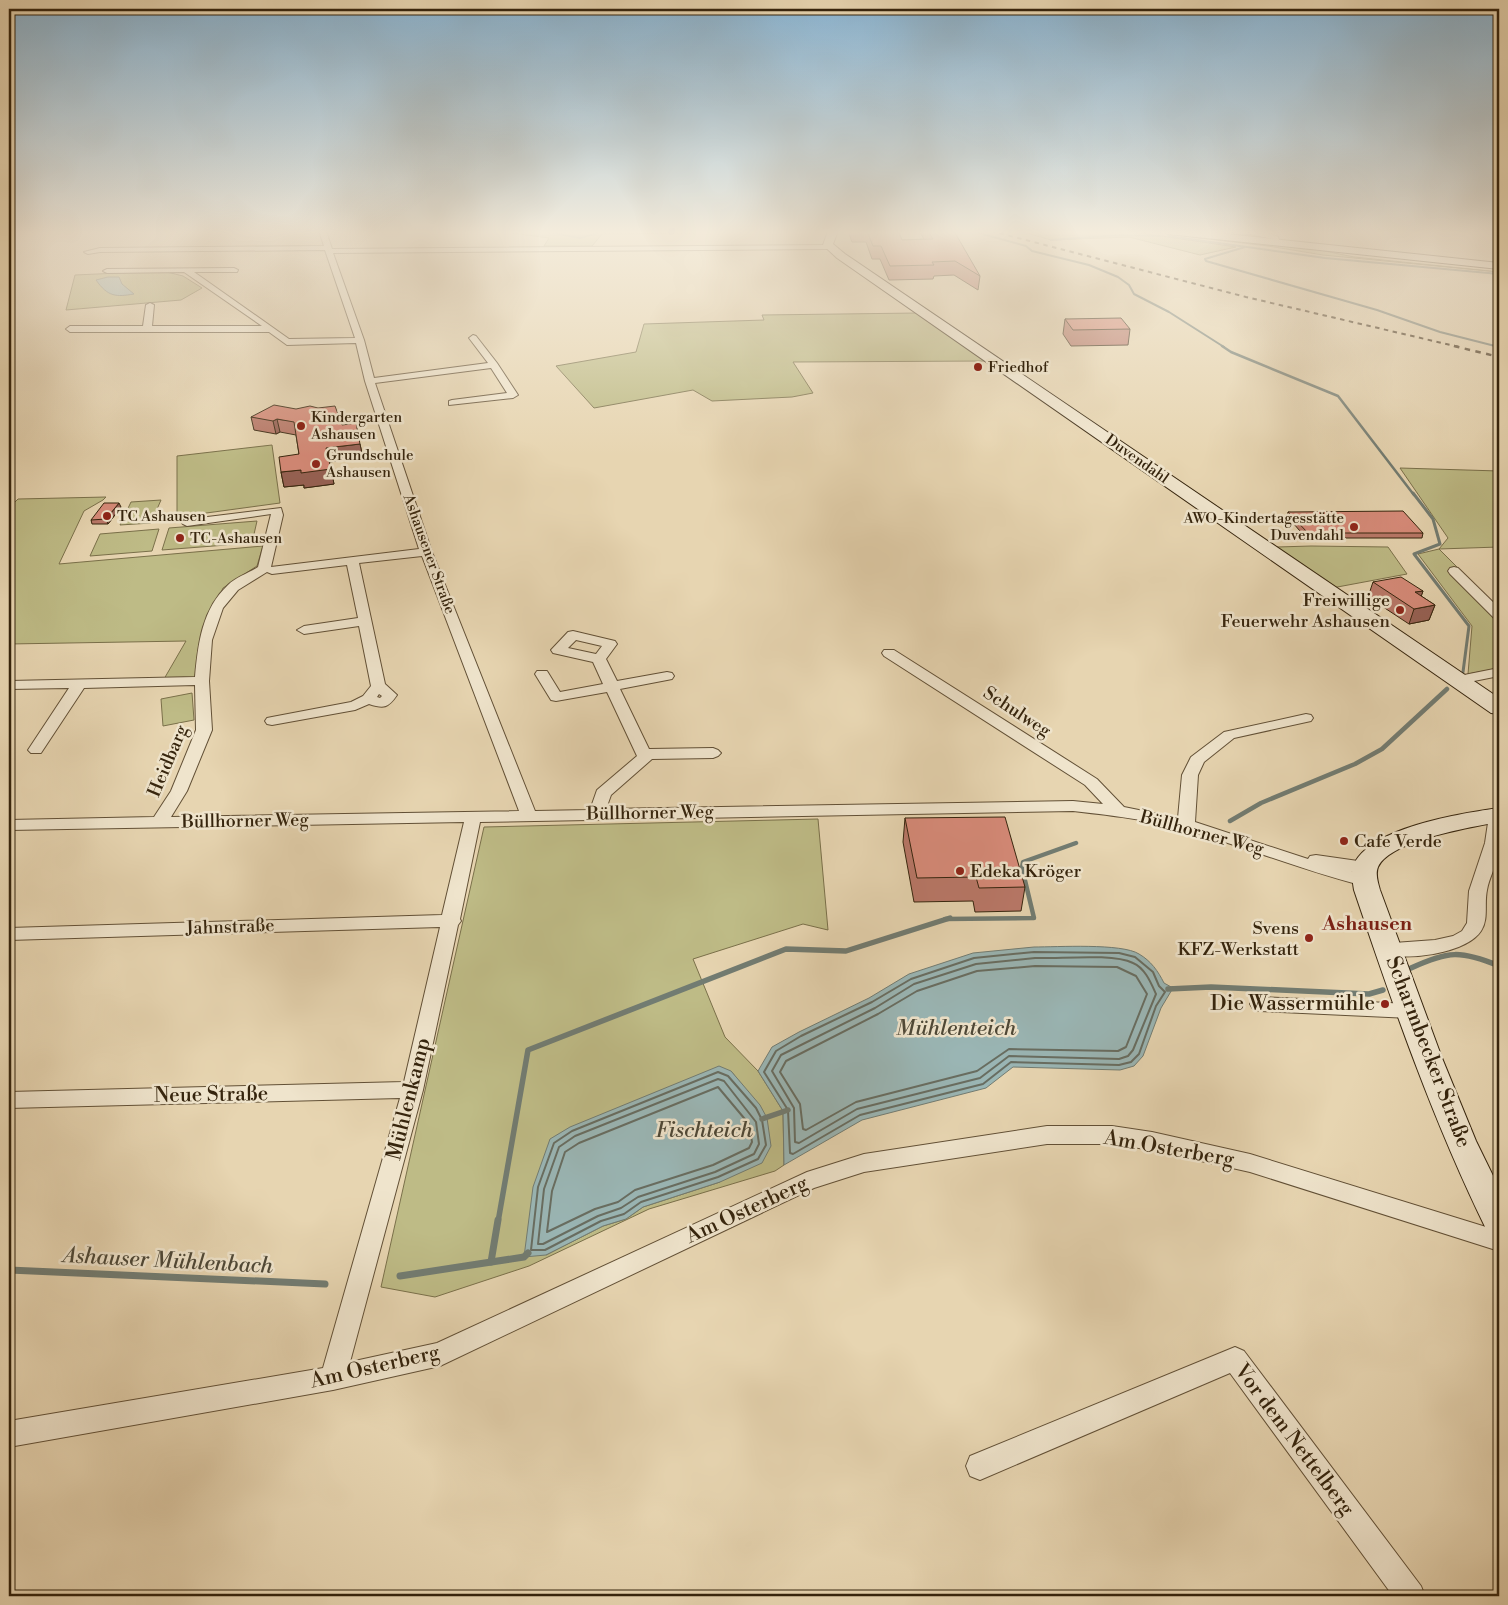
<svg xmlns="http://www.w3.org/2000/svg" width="1508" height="1605" font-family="'Libre Bodoni',serif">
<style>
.green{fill:#bebb86;stroke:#7a704a;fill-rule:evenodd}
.water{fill:#9ab6b5;stroke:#727c72}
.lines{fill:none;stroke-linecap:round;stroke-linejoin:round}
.shore{stroke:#686d61;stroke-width:2}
.stream-far5{stroke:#727c72;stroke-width:2}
.stream-far4{stroke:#727c72;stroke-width:2.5}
.stream-far3{stroke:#727c72;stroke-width:3}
.stream-far2{stroke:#727c72;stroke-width:4.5}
.stream-far1{stroke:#727c72;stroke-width:5.5}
.stream{stroke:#727c72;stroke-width:7}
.street-casing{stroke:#625036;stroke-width:2}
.secondary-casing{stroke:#35240d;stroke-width:2}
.street{fill:#efe4cc;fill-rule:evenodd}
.secondary{fill:#efe4cc;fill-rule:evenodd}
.rail-far1{stroke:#35240d;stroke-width:2;stroke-dasharray:4.5 4.5;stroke-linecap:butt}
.rail{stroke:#35240d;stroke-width:2.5;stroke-dasharray:5.5 5.5;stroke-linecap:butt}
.wall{fill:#ba7869;stroke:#35240d}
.shaded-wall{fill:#976155;stroke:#35240d}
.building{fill:#d88b7a;stroke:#35240d}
.poi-dot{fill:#8f2418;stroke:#efe4cc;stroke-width:2}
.labels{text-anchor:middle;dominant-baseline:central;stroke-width:5;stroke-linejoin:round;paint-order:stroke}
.far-poi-label{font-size:15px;fill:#35240d;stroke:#efe4cc;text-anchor:start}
.far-street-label{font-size:15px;fill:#35240d;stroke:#efe4cc}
.poi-label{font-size:18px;fill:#35240d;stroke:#efe4cc;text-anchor:end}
.street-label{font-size:18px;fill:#35240d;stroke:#efe4cc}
.quarter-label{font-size:20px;font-weight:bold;fill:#7a1f14;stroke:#efe4cc}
.near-poi-label{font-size:21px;fill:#35240d;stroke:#efe4cc;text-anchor:end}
.near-street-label{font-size:21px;fill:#35240d;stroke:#efe4cc}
.near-water-label{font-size:22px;font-style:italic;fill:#4e4837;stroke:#efe4cc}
</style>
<rect width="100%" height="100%" fill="#e7d5b1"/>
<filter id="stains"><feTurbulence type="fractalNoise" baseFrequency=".004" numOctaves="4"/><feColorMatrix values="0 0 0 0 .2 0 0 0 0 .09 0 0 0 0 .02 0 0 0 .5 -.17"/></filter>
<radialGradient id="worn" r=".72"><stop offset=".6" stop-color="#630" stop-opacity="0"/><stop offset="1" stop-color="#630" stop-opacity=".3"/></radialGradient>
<g class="green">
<path d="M 498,231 L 698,231 L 696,233 L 602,234 L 592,246 L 544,246 L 549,238 Z"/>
<path d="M 1020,231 L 1127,231 L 1236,247 L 1200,255 L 1129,237 L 1051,240 Z"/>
<path d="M 1189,234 L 1305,247 L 1354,257 L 1499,272 L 1323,255 L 1268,246 L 1191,237 Z"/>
<path d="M 163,271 L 183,276 L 202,288 L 181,300 L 66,310 L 75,275 Z"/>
<path d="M 917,313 L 986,361 L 793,362 L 813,393 L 792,397 L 712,401 L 693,390 L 594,408 L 556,366 L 636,352 L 644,324 L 764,320 L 762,315 Z"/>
<path d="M 272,445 L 280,503 L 177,517 L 177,456 Z"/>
<path d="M 1400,468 L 1499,471 L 1499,547 L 1439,549 L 1460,570 L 1449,571 L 1499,619 L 1499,668 L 1468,674 L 1472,626 L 1418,554 L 1439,549 L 1448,538 Z"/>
<path d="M 106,497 L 103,500 L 84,511 L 59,564 L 263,546 L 257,566 L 223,588 L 200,640 L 197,676 L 194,679 L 164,679 L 186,641 L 9,644 L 9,508 L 18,499 Z"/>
<path d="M 161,500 L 151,523 L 120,525 L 131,502 Z"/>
<path d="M 257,521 L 252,543 L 162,550 L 169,528 Z"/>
<path d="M 159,529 L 152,551 L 90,556 L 100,534 Z"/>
<path d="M 1311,546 L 1388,547 L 1407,574 L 1332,588 L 1277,547 Z"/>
<path d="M 192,693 L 194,720 L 163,726 L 161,699 Z"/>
<path d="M 818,819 L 828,930 L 803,924 L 693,959 L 725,1037 L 758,1071 L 783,1111 L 784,1165 L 775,1171 L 649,1209 L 529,1266 L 435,1297 L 381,1287 L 484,827 ZM 731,1071 L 745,1089 L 720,1182 L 643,1207 L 626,1219 L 603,1226 L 546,1255 Z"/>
</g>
<g class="water">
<path d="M 108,277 L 119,277 L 122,284 L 134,294 C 116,297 108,297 96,280 Z"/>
<path d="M 1034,947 C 1057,947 1122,943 1139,954 C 1151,961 1158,971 1164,983 L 1173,988 L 1161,1008 L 1143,1056 L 1134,1066 L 1120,1070 L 1013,1067 L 986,1088 L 862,1120 L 784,1165 L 783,1111 L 758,1071 L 772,1047 L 799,1032 L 869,998 L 909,974 L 973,953 Z"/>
<path d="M 719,1066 L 731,1071 L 760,1105 L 767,1118 L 771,1146 L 762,1163 L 720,1182 L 643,1207 L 626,1219 L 603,1226 L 546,1255 L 524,1257 L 533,1187 L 550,1139 L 570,1127 Z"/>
</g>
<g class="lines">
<g class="shore">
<path d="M 1034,952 L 1119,953 L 1135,957 L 1153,972 L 1159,986 L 1165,992 L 1156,1006 L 1139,1054 L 1131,1062 L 1119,1065 L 1011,1062 L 983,1084 L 860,1115 L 793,1154 L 790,1153 L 788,1110 L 764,1072 L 776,1051 L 801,1036 L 872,1002 L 911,979 L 974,958 Z"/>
<path d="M 1035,958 C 1060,959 1112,953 1133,963 C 1145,968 1151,983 1156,994 L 1133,1050 L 1128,1056 L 1119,1059 L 1009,1056 L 980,1078 L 857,1109 L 799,1143 L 795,1142 L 794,1108 L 772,1071 L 781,1055 L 875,1008 L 914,984 L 976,964 Z"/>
<path d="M 1035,966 L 1117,967 L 1136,976 L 1147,994 L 1126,1047 L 1118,1051 L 1009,1049 L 977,1071 L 856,1102 L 806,1130 L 803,1129 L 800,1104 L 780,1072 L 786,1061 L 878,1014 L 917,991 L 977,971 Z"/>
<path d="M 718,1072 L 728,1076 L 756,1108 L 762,1120 L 766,1145 L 758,1159 L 718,1177 L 641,1202 L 624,1214 L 601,1221 L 545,1250 L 531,1250 L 538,1187 L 554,1143 L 572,1131 Z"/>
<path d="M 718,1079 L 724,1081 L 756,1122 L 759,1144 L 754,1154 L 715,1172 L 638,1197 L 621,1208 L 598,1216 L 543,1244 L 538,1244 L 544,1189 L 559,1147 L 575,1136 Z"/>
<path d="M 718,1087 L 749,1124 L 752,1142 L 749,1148 L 713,1165 L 635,1190 L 618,1202 L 595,1209 L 547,1232 L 552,1191 L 565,1152 L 579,1143 Z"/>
</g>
<g class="stream-far5">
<path d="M 543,231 L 580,238 L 605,231"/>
<path d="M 972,231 L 1026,246 L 1032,251 L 1089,265 L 1118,277 L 1129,285 L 1134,294 L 1169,312 L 1224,347"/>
<path d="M 1168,236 L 1325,258 L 1499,274"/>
<path d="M 1051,240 L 1119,235 L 1160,236"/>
<path d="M 1245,247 L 1205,259 L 1206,261 L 1377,310 L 1440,332 L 1499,347"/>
</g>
<g class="stream-far4">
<path d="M 1222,346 L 1231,352 L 1338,396 L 1414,495"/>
<path d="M 1496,346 L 1499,347"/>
</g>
<path class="stream-far3" d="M 1413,493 L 1433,519 L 1440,544 L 1414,554 L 1469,626 L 1463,672"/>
<g class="stream-far2">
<path d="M 1230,821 L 1261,803 L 1355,764 L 1382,749 L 1447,689"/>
<path d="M 945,919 L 1034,918 L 1022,868 L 1023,862 L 1076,843"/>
</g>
<g class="stream-far1">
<path d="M 1411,968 C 1449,951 1460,950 1499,966"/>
<path d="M 1168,989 L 1211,987 L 1369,994 L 1383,990"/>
<path d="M 762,1119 L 788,1110"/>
<path d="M 498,1222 L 528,1050 L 786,949 L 846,951 L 950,918"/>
</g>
<g class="stream">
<path d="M 491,1262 L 498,1220"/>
<path d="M 9,1270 L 325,1284"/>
<path d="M 400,1276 L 524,1257 L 528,1253"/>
</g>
<defs>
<g id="street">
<path d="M 319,231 L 326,231 L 332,249 L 829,245 L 833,247 L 829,249 L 333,253 L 364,340 L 374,378 L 488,363 L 469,338 L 473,335 L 476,336 L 497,363 L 518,395 L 513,398 L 449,405 L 449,401 L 452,400 L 507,393 L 491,368 L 375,383 L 432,552 L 535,811 L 590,810 L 597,790 L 637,756 L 607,692 L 556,701 L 551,700 L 535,674 L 537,671 L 547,671 L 560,692 L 603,684 L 593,662 L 553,653 L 551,650 L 568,632 L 573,631 L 615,641 L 617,644 L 606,659 L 617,681 L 667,672 L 672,673 L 674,676 L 672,679 L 667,680 L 620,689 L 649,749 L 713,748 L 718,750 L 721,753 L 718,756 L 713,758 L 652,759 L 611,795 L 606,809 L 1073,801 L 1103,804 L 1085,785 L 884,656 L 882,653 L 884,650 L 894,650 L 1097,779 L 1124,807 L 1178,818 L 1182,775 L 1191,757 L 1224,732 L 1306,714 L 1311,715 L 1313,718 L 1311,721 L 1234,738 L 1204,762 L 1198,775 L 1195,822 L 1308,859 L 1310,856 L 1316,855 L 1365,862 L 1371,864 L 1374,868 L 1371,872 L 1365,874 L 1351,871 L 1370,876 L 1373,880 L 1370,884 L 1364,886 C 1301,870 1241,845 1178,828 C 1144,819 1108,815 1073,811 L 480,822 L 460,919 L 461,921 L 458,925 L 423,1090 L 350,1362 L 437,1343 L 807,1172 L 864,1154 L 1047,1126 L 1112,1126 L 1152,1132 L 1250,1154 L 1499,1231 L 1499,1251 L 1250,1172 L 1152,1150 L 1112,1144 L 1047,1144 L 864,1172 L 814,1188 L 440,1366 L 333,1390 L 9,1447 L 9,1421 L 323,1368 L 400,1098 L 9,1108 L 9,1092 L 404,1082 L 440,927 L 9,940 L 9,928 L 442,915 L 464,822 L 9,830 L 9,820 L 154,817 L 171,791 L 196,730 L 195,685 L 84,688 L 41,753 L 31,753 L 28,750 L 69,688 L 9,689 L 9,681 L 195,677 C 198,644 202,609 228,585 C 236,577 249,573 258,567 L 271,514 L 187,526 L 183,524 L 181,522 L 183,520 L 281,508 L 283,515 L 271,567 L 419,549 L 365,381 L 356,343 L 287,345 L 269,332 L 70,332 L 66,329 L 70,326 L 143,326 L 146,305 L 150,303 L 154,305 L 152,326 L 262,326 L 184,272 L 107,273 L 103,271 L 107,269 L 234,268 L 238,270 L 237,272 L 194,272 L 289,339 L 355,338 L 325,250 L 100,252 L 88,254 L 84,252 L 100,248 L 324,246 ZM 422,556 L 519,811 L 171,817 L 187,791 L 212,730 L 209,681 L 212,640 L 223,608 L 238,590 L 267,572 L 272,574 L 347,565 L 358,618 L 304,626 L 297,630 L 304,634 L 359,626 L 371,686 L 363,696 L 351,702 L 272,717 L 267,718 L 265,721 L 267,724 L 272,725 L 355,710 L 369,704 C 384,709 388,708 397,695 L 385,684 L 359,563 ZM 576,640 L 602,646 L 596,654 L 568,648 ZM 379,694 L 382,696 L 380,698 L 377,697 Z"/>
<path d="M 1203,231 L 1263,231 L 1278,237 L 1280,242 L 1273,244 L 1272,239 L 1251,234 L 1206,233 Z"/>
<path d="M 1454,567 L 1458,568 L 1499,608 L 1499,619 L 1494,618 L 1450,574 L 1448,571 L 1450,568 Z"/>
<path d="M 1499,668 L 1499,676 L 1459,684 L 1454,683 L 1452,680 L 1454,677 Z"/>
<path d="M 1497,811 L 1499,812 C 1499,825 1502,841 1499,854 C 1496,866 1489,878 1487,890 C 1484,904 1489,919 1481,931 C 1466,954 1406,961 1380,954 L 1378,949 L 1380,944 L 1435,940 L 1453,936 L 1462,931 L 1467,923 L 1469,891 L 1485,843 L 1489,816 L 1491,812 Z"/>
<path d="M 1260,997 L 1410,1004 L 1417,1006 L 1420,1011 L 1417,1016 L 1410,1018 L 1260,1011 L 1253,1009 L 1250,1004 L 1253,999 Z"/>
<path d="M 1235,1347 L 1244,1351 L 1421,1586 L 1425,1596 L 1393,1596 L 1230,1373 L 980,1480 L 970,1476 L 966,1466 L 970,1456 Z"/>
</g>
<g id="secondary">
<path d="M 828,231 L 838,231 L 833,244 L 845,254 L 1499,698 L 1499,714 L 1491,713 L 837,258 L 823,245 Z"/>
<path d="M 1163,231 L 1198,231 L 1499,263 L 1499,269 L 1168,234 Z"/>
<path d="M 1499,808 L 1499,822 C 1472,827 1391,840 1378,867 C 1375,874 1378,883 1380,890 L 1442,1058 L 1476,1141 L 1499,1188 L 1499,1235 L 1487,1231 C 1433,1121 1393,1006 1354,890 C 1353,883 1351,874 1353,867 C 1366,828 1463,813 1499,808 Z"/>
</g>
</defs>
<use href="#street" class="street-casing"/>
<use href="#secondary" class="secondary-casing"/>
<use href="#street" class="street"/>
<use href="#secondary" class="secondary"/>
<path class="rail-far1" d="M 991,231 L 1246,297 L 1459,347"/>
<path class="rail" d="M 1454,346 L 1499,357"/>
</g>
<g class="wall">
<path d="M 848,231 L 898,231 L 902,240 L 924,239 L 919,231 L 928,231 L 980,276 L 978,290 L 954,275 L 934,276 L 933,279 L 889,280 L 880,259 L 872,259 L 866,242 L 852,242 Z"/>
<path d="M 1065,319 L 1130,329 L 1128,345 L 1071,346 L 1063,334 Z"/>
<path d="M 251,417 L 342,425 L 360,444 L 363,458 L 329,462 L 334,484 L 304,488 L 304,485 L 284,487 L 281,472 L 299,454 L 296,435 L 280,432 L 276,434 L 254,430 Z"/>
<path d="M 121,507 L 108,524 L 92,524 L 91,520 Z"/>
<path d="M 1288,512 L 1423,533 L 1422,538 L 1306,538 L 1287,516 Z"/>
<path d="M 1373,582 L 1423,591 L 1421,596 L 1435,605 L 1429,620 L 1409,624 L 1368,597 Z"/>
<path d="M 905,818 L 1025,887 L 1021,911 L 975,912 L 973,901 L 914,902 L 903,842 Z"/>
</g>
<g class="shaded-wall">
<path d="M 277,419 L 280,432 L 276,434 L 273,421 Z"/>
<path d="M 360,444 L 363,458 L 329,462 L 326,448 Z"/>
<path d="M 331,469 L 334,484 L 304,488 L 304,485 L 284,487 L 281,472 L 301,470 Z"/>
<path d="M 119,503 L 121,507 L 108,524 L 106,519 Z"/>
<path d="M 1423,591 L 1418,606 L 1415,592 Z"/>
<path d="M 1435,605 L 1429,620 L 1409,624 L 1414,609 Z"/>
</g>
<g class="building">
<path d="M 867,231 L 898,231 L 902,240 L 933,239 L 928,231 L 954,231 L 980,276 L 955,261 L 932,262 L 934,265 L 890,266 L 881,246 L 873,246 Z"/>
<path d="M 1121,318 L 1130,329 L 1073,330 L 1065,319 Z"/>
<path d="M 274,405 L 296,409 L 310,406 L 318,408 L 335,406 L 342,425 L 356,423 L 360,444 L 326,448 L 331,469 L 301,473 L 301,470 L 281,472 L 279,457 L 299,454 L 294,422 L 277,419 L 273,421 L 251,417 Z"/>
<path d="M 104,503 L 119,503 L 106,519 L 91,520 Z"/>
<path d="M 1403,511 L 1423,533 L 1308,533 L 1288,512 Z"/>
<path d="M 1401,577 L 1423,591 L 1415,592 L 1435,605 L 1414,609 L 1373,582 Z"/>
<path d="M 1005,817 L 1025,887 L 979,888 L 976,877 L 917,878 L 905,818 Z"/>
</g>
<linearGradient id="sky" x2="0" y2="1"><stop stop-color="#89b5d4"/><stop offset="0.51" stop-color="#f4ecdc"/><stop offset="1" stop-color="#f4ecdc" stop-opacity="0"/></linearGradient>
<rect width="1508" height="456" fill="url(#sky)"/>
<g class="poi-dot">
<circle cx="978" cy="367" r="5"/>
<circle cx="301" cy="426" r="5"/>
<circle cx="316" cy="464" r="5"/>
<circle cx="107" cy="516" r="5"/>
<circle cx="1354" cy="527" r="5"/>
<circle cx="180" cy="538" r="5"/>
<circle cx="1400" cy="610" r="5"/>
<circle cx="1344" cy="841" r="5"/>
<circle cx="960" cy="871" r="5"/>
<circle cx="1309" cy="938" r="5"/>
<circle cx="1385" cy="1004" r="5"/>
</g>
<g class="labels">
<g class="far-poi-label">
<text x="988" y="367">Friedhof</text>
<text x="311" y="417">Kindergarten<tspan x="311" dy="17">Ashausen</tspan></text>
<text x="326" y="455">Grundschule<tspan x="326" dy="17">Ashausen</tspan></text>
<text x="117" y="516">TC Ashausen</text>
<text x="1344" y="518" text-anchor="end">AWO-Kindertagesstätte<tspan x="1344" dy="17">Duvendahl</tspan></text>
<text x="190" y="538">TC-Ashausen</text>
</g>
<g class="far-street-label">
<text transform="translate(1137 459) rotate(35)">Duvendahl</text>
<text transform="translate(429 554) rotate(70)">Ashausener Straße</text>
</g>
<g class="poi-label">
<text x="1390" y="600">Freiwillige<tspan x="1390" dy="21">Feuerwehr Ashausen</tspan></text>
<text x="1354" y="841" text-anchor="start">Cafe Verde</text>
<text x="970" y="871" text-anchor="start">Edeka Kröger</text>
<text x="1299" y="928">Svens<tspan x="1299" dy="21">KFZ-Werkstatt</tspan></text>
</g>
<g class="street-label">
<text transform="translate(1017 712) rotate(33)">Schulweg</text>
<text transform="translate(168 761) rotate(-67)">Heidbarg</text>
<text transform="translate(650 813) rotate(-1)">Büllhorner Weg</text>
<text transform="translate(245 821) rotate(-1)">Büllhorner Weg</text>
<text transform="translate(1202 833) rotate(15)">Büllhorner Weg</text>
<text transform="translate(230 927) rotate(-2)">Jahnstraße</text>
</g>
<g class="quarter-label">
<text x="1367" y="924">Ashausen</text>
</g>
<g class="near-poi-label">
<text x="1375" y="1004">Die Wassermühle</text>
</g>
<g class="near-street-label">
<text transform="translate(1428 1052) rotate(69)">Scharmbecker Straße</text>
<text transform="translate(211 1095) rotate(-1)">Neue Straße</text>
<text transform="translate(409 1099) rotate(-76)">Mühlenkamp</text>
<text transform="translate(1169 1149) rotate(10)">Am Osterberg</text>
<text transform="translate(747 1210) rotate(-25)">Am Osterberg</text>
<text transform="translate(375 1367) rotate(-13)">Am Osterberg</text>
<text transform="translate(1294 1440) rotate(53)">Vor dem Nettelberg</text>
</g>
<g class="near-water-label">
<text x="956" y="1028">Mühlenteich</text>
<text x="704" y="1130">Fischteich</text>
<text transform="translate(168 1261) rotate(3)">Ashauser Mühlenbach</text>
</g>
</g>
<rect width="1508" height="1605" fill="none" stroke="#e7d5b1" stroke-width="30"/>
<rect x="10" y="10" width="1488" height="1585" fill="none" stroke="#35240d" stroke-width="2.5"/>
<rect x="15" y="15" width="1478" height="1575" fill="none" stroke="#35240d"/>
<rect width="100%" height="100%" filter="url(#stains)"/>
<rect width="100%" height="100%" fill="url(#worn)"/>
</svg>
